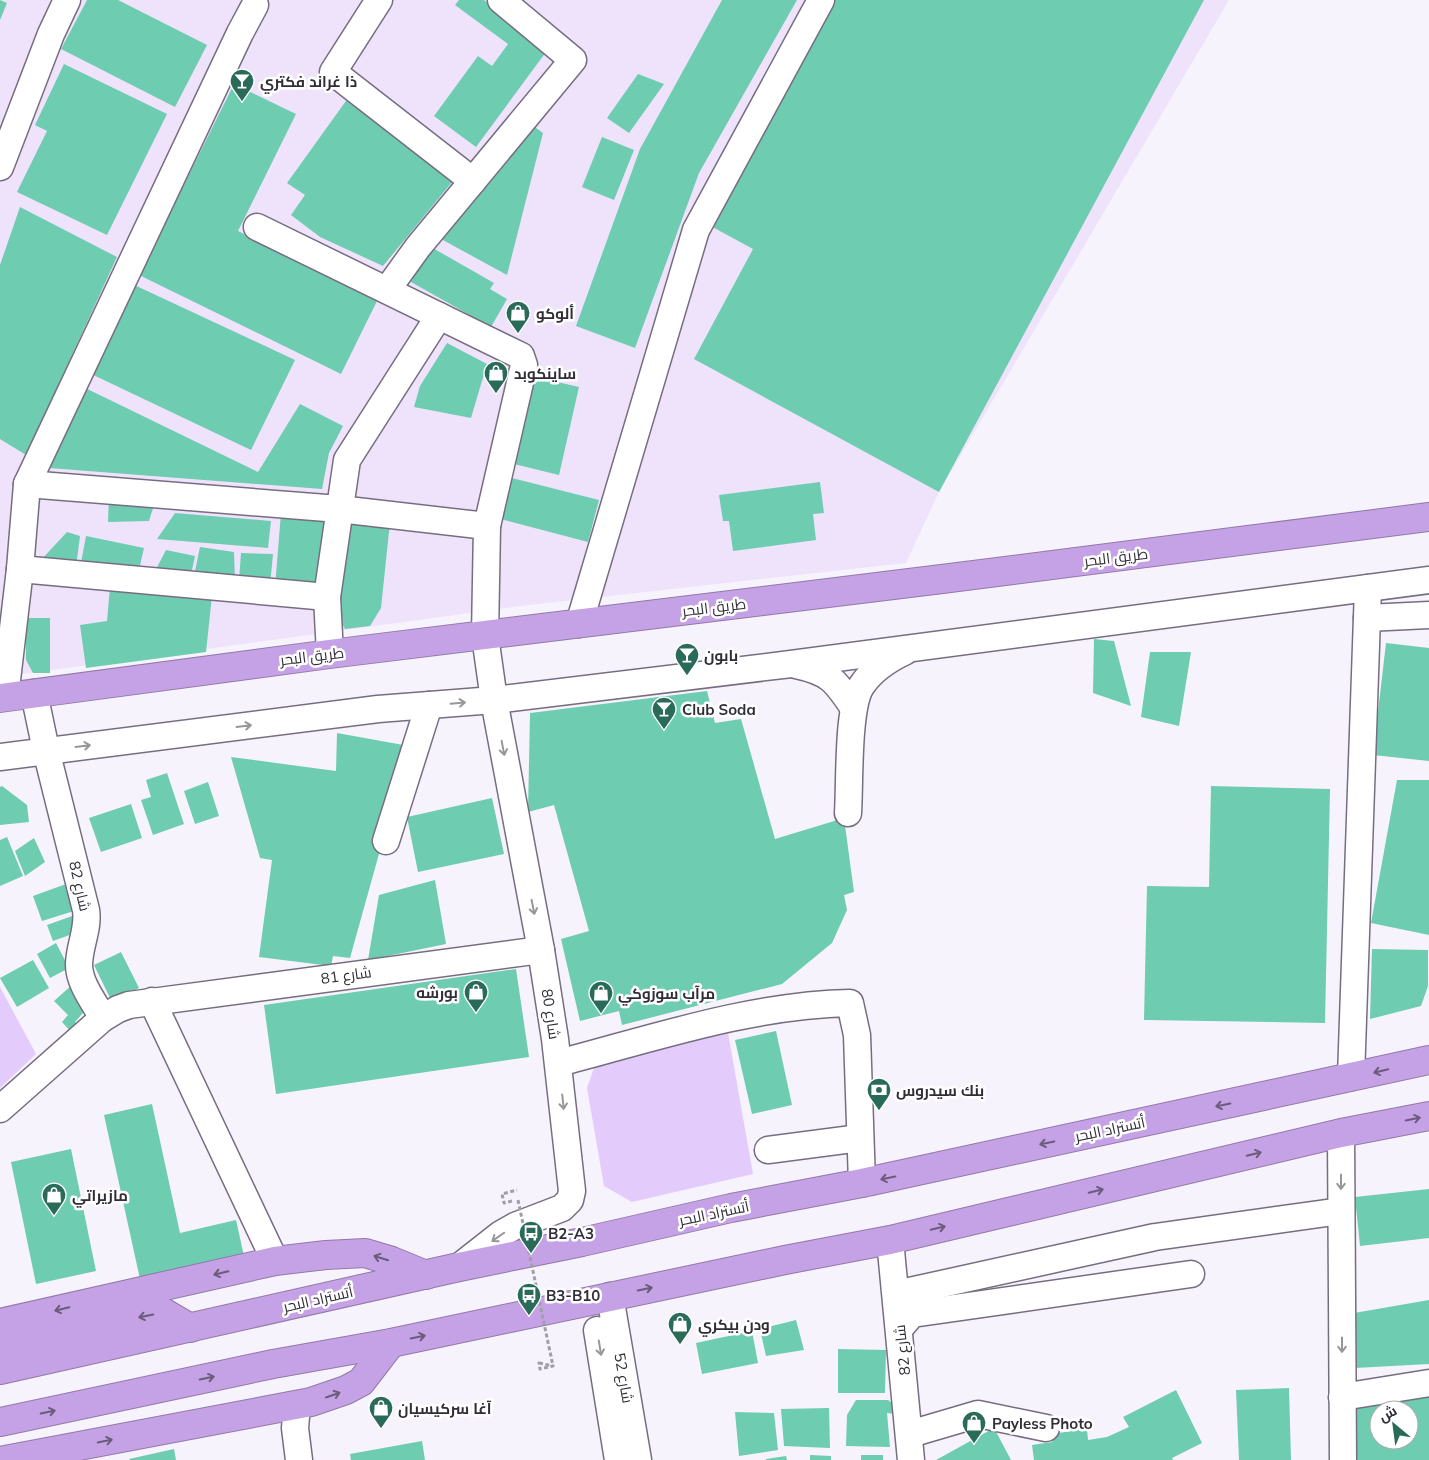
<svg xmlns="http://www.w3.org/2000/svg" width="1429" height="1460" font-family="Mulish,Cairo,sans-serif">
<style>
.built{fill:#efe3fb}
.green{fill:#e3cbfb}
.building{fill:#6eccb0;fill-rule:evenodd}
.lines{fill:none;stroke-linecap:round;stroke-linejoin:round}
.minor-casing{stroke:#776d81;stroke-width:29}
.highway-casing{stroke:#9179a8;stroke-width:30}
.path{stroke:#a29ea7;stroke-width:3;stroke-dasharray:4 2.5;stroke-linecap:butt}
.minor{stroke:#fff;stroke-width:26}
.highway{stroke:#c5a2e5;stroke-width:28}
.path-bridge{stroke:#a29ea7;stroke-width:3;stroke-dasharray:4 2.5;stroke-linecap:butt}
.oneway{stroke:#98969a}
.oneway2{stroke:#6c5c7c}
.labels{text-anchor:middle;dominant-baseline:central;stroke-width:5;stroke-linejoin:round;paint-order:stroke}
.poi-label{font-size:15px;font-weight:bold;fill:#312d36;stroke:#fff;text-anchor:start}
.street-label{font-size:15px;fill:#312d36;stroke:#fff}
</style>
<rect width="100%" height="100%" fill="#f7f3fc"/>
<path class="built" d="M 0,0 L 1229,0 L 939,492 L 906,563 L 529,605 L 0,677 Z"/>
<g class="green">
<path d="M 0,987 L 36,1054 L 0,1088 Z"/>
<path d="M 727,1027 L 753,1174 L 632,1202 L 604,1186 L 587,1088 L 594,1068 L 608,1058 Z"/>
</g>
<g class="building">
<path d="M 0,0 L 7,3 L 0,20 Z"/>
<path d="M 87,0 L 118,0 L 207,45 L 175,107 L 61,49 Z"/>
<path d="M 459,0 L 484,0 L 549,48 L 476,147 L 434,116 L 478,56 L 492,66 L 508,44 L 455,5 Z"/>
<path d="M 722,0 L 797,0 L 699,173 L 635,348 L 576,326 L 640,149 Z"/>
<path d="M 830,0 L 1204,0 L 939,492 L 694,359 L 753,249 L 707,224 Z"/>
<path d="M 64,64 L 167,114 L 107,235 L 17,192 L 47,131 L 35,125 Z"/>
<path d="M 638,74 L 664,84 L 629,133 L 607,118 Z"/>
<path d="M 234,84 L 296,114 L 238,231 L 378,299 L 341,374 L 139,275 Z"/>
<path d="M 351,94 L 457,176 L 383,266 L 320,237 L 291,215 L 305,195 L 287,183 Z"/>
<path d="M 532,125 L 543,133 L 507,275 L 441,239 Z"/>
<path d="M 602,137 L 634,150 L 614,200 L 582,187 Z"/>
<path d="M 20,207 L 117,257 L 26,455 L 0,439 L 0,265 Z"/>
<path d="M 431,247 L 494,283 L 490,289 L 507,299 L 491,327 L 411,282 Z"/>
<path d="M 130,283 L 295,360 L 251,450 L 87,372 Z"/>
<path d="M 447,343 L 487,364 L 471,418 L 414,407 L 420,386 Z"/>
<path d="M 535,377 L 579,387 L 559,475 L 514,464 Z"/>
<path d="M 75,383 L 258,472 L 300,404 L 343,426 L 329,453 L 322,489 L 36,467 Z"/>
<path d="M 508,477 L 599,500 L 588,542 L 497,518 Z"/>
<path d="M 820,482 L 824,513 L 813,514 L 816,540 L 733,551 L 729,521 L 723,521 L 719,495 Z"/>
<path d="M 109,495 L 155,502 L 149,521 L 108,522 Z"/>
<path d="M 175,513 L 271,521 L 268,548 L 157,539 Z"/>
<path d="M 281,513 L 324,516 L 329,524 L 315,590 L 275,587 Z"/>
<path d="M 349,518 L 390,522 L 381,608 L 370,626 L 345,629 L 339,618 Z"/>
<path d="M 67,532 L 80,536 L 76,567 L 40,561 Z"/>
<path d="M 86,536 L 144,548 L 138,574 L 80,568 Z"/>
<path d="M 200,547 L 234,552 L 235,581 L 194,576 Z"/>
<path d="M 166,550 L 195,556 L 190,579 L 153,575 Z"/>
<path d="M 241,553 L 273,554 L 270,585 L 239,581 Z"/>
<path d="M 110,587 L 212,596 L 206,652 L 86,668 L 80,625 L 107,621 Z"/>
<path d="M 26,618 L 50,618 L 50,673 L 33,673 L 26,660 Z"/>
<path d="M 1094,639 L 1114,641 L 1131,706 L 1093,693 Z"/>
<path d="M 1386,643 L 1429,648 L 1429,761 L 1373,755 Z"/>
<path d="M 1150,652 L 1191,652 L 1179,726 L 1141,717 Z"/>
<path d="M 707,691 L 715,723 L 741,719 L 775,839 L 844,818 L 854,892 L 844,895 L 847,910 L 832,943 L 782,984 L 622,1025 L 619,1011 L 580,1021 L 561,939 L 589,931 L 554,805 L 528,812 L 530,713 Z"/>
<path d="M 337,733 L 409,746 L 350,958 L 333,956 L 331,966 L 259,957 L 272,860 L 260,858 L 231,757 L 336,771 Z"/>
<path d="M 167,773 L 184,824 L 153,835 L 141,800 L 151,797 L 146,780 Z"/>
<path d="M 1397,780 L 1429,780 L 1429,935 L 1371,923 Z"/>
<path d="M 208,782 L 219,816 L 195,824 L 184,791 Z"/>
<path d="M 2,786 L 27,805 L 29,822 L 0,825 L 0,787 Z"/>
<path d="M 1211,786 L 1330,789 L 1325,1023 L 1144,1020 L 1147,886 L 1209,887 Z"/>
<path d="M 492,798 L 504,854 L 418,872 L 407,817 Z"/>
<path d="M 131,804 L 142,838 L 101,852 L 89,818 Z"/>
<path d="M 7,837 L 23,876 L 0,886 L 0,840 Z"/>
<path d="M 34,838 L 45,862 L 25,876 L 15,851 Z"/>
<path d="M 435,880 L 446,944 L 368,960 L 379,895 Z"/>
<path d="M 66,884 L 75,901 L 74,911 L 42,921 L 33,896 Z"/>
<path d="M 72,916 L 78,932 L 53,941 L 47,925 Z"/>
<path d="M 56,943 L 69,968 L 50,978 L 37,954 Z"/>
<path d="M 1372,949 L 1428,950 L 1428,986 L 1421,1006 L 1370,1019 Z"/>
<path d="M 121,952 L 139,988 L 112,1002 L 94,965 Z"/>
<path d="M 33,960 L 49,988 L 17,1007 L 0,978 Z"/>
<path d="M 516,969 L 529,1057 L 276,1094 L 264,1005 Z"/>
<path d="M 73,984 L 88,1007 L 75,1022 L 81,1029 L 74,1035 L 62,1022 L 68,1015 L 54,1001 Z"/>
<path d="M 776,1031 L 792,1105 L 752,1114 L 735,1040 Z"/>
<path d="M 152,1104 L 180,1233 L 236,1220 L 244,1256 L 140,1279 L 104,1115 Z"/>
<path d="M 71,1149 L 96,1271 L 36,1284 L 11,1162 Z"/>
<path d="M 1429,1189 L 1429,1238 L 1360,1246 L 1355,1197 Z"/>
<path d="M 1429,1300 L 1429,1364 L 1355,1368 L 1354,1313 Z"/>
<path d="M 796,1320 L 804,1350 L 766,1356 L 760,1329 Z"/>
<path d="M 752,1331 L 758,1363 L 702,1374 L 696,1343 Z"/>
<path d="M 838,1349 L 886,1350 L 885,1393 L 838,1393 Z"/>
<path d="M 1289,1388 L 1291,1460 L 1239,1460 L 1236,1390 Z"/>
<path d="M 1429,1389 L 1429,1460 L 1348,1460 L 1354,1406 ZM 1379,1410 L 1409,1410 L 1409,1440 L 1379,1440 Z"/>
<path d="M 1176,1390 L 1202,1443 L 1172,1458 L 1173,1460 L 1034,1460 L 1032,1445 L 1052,1442 L 1051,1434 L 1087,1429 L 1088,1440 L 1107,1437 L 1129,1427 L 1123,1417 Z"/>
<path d="M 856,1400 L 888,1400 L 895,1405 L 895,1414 L 887,1413 L 890,1447 L 846,1446 L 847,1415 Z"/>
<path d="M 829,1408 L 830,1448 L 784,1446 L 781,1409 Z"/>
<path d="M 735,1412 L 774,1413 L 778,1450 L 739,1456 Z"/>
<path d="M 994,1428 L 1011,1460 L 936,1460 Z"/>
<path d="M 422,1441 L 425,1460 L 351,1460 L 350,1454 Z"/>
<path d="M 174,1449 L 176,1460 L 130,1460 L 129,1459 Z"/>
<path d="M 810,1455 L 831,1456 L 831,1460 L 810,1460 Z"/>
<rect x="861" y="1455" width="22" height="5"/>
<path d="M 786,1456 L 787,1460 L 766,1460 L 766,1459 Z"/>
</g>
<g class="lines">
<defs>
<g id="minor">
<path d="M 379,0 L 333,72 L 473,181"/>
<path d="M 0,167 L 51,34 L 67,0"/>
<path d="M 257,227 L 521,356 L 524,365 L 487,526 L 485,636 L 494,700 L 541,950 L 555,1039 L 572,1191 L 570,1200 L 562,1208 L 515,1226 L 501,1234 L 459,1267"/>
<path d="M 387,290 L 418,247 L 573,60 L 501,0"/>
<path d="M 27,484 L 339,509 L 487,526"/>
<path d="M 20,569 L 327,597"/>
<path d="M 1367,618 L 1429,615"/>
<path d="M 579,624 L 696,230 L 821,0"/>
<path d="M 330,654 L 327,597 L 347,460 L 439,316"/>
<path d="M 796,665 C 829,672 835,680 853,707"/>
<path d="M 34,693 L 46,750 L 86,910 C 89,929 79,946 79,965 C 79,983 94,1002 103,1018"/>
<path d="M 5,697 L 20,569 L 27,484 L 240,33 L 255,5"/>
<path d="M 0,757 L 378,709 L 494,700 L 791,664 L 1429,580"/>
<path d="M 848,813 C 850,784 847,706 862,685 C 873,669 887,660 904,652"/>
<path d="M 386,841 L 429,705"/>
<path d="M 152,1001 L 275,1261"/>
<path d="M 559,1063 C 654,1038 751,1005 850,1003 L 857,1035 L 862,1183"/>
<path d="M 1351,1077 L 1368,588"/>
<path d="M 0,1109 L 103,1018 L 118,1009 L 129,1005 L 541,950"/>
<path d="M 1341,1133 L 1343,1460"/>
<path d="M 768,1150 L 860,1138"/>
<path d="M 890,1240 L 911,1460"/>
<path d="M 896,1294 L 1155,1237 L 1341,1211"/>
<path d="M 610,1296 L 638,1460"/>
<path d="M 900,1328 L 912,1314 L 1191,1274"/>
<path d="M 597,1330 L 618,1460"/>
<path d="M 1342,1397 L 1429,1383"/>
<path d="M 297,1405 L 295,1428 L 299,1460"/>
<path d="M 910,1434 L 978,1414 L 1046,1428"/>
</g>
<g id="highway">
<path d="M 0,698 L 330,654 L 942,579 L 1429,517"/>
<path d="M 0,1323 L 275,1261 L 326,1255 L 365,1253 L 392,1261 L 426,1275"/>
<path d="M 0,1347 L 163,1312 L 190,1328"/>
<path d="M 0,1370 L 459,1267 L 582,1242 L 731,1208 L 862,1183 L 1429,1060"/>
<path d="M 0,1422 L 273,1364 L 391,1343 L 785,1260 L 890,1240 L 1341,1133 L 1429,1116"/>
<path d="M 5,1460 L 311,1402 L 346,1390 L 361,1382 L 391,1343"/>
</g>
</defs>
<use href="#minor" class="minor-casing"/>
<use href="#highway" class="highway-casing"/>
<g class="path">
<path d="M 512,1201 L 504,1203 L 502,1194 L 517,1190"/>
<path d="M 539,1363 L 553,1366 L 540,1369 Z"/>
</g>
<use href="#minor" class="minor"/>
<use href="#highway" class="highway"/>
<path class="path-bridge" d="M 518,1200 L 553,1366"/>
</g>
<defs><path id="oneway-shaft" d="M-6 0H5M1.5-3L5.5 0L1.5 3" fill="none" stroke-width="1.6" stroke-linecap="round" stroke-linejoin="round" transform="scale(1.25)"/></defs>
<g class="oneway">
<use href="#oneway-shaft" transform="translate(458 703) rotate(-5)"/>
<use href="#oneway-shaft" transform="translate(244 726) rotate(-7)"/>
<use href="#oneway-shaft" transform="translate(83 746) rotate(-7)"/>
<use href="#oneway-shaft" transform="translate(503 748) rotate(79)"/>
<use href="#oneway-shaft" transform="translate(533 907) rotate(79)"/>
<use href="#oneway-shaft" transform="translate(563 1102) rotate(84)"/>
<use href="#oneway-shaft" transform="translate(1341 1182) rotate(90)"/>
<use href="#oneway-shaft" transform="translate(498 1237) rotate(145)"/>
<use href="#oneway-shaft" transform="translate(1342 1345) rotate(90)"/>
<use href="#oneway-shaft" transform="translate(600 1348) rotate(81)"/>
</g>
<g class="oneway2">
<use href="#oneway-shaft" transform="translate(1381 1071) rotate(167)"/>
<use href="#oneway-shaft" transform="translate(1223 1105) rotate(168)"/>
<use href="#oneway-shaft" transform="translate(1413 1119) rotate(-11)"/>
<use href="#oneway-shaft" transform="translate(1047 1143) rotate(168)"/>
<use href="#oneway-shaft" transform="translate(1254 1154) rotate(-13)"/>
<use href="#oneway-shaft" transform="translate(888 1178) rotate(168)"/>
<use href="#oneway-shaft" transform="translate(1096 1191) rotate(-13)"/>
<use href="#oneway-shaft" transform="translate(938 1228) rotate(-13)"/>
<use href="#oneway-shaft" transform="translate(381 1258) rotate(-163)"/>
<use href="#oneway-shaft" transform="translate(221 1273) rotate(167)"/>
<use href="#oneway-shaft" transform="translate(645 1289) rotate(-12)"/>
<use href="#oneway-shaft" transform="translate(62 1309) rotate(167)"/>
<use href="#oneway-shaft" transform="translate(146 1316) rotate(168)"/>
<use href="#oneway-shaft" transform="translate(418 1337) rotate(-12)"/>
<use href="#oneway-shaft" transform="translate(207 1378) rotate(-12)"/>
<use href="#oneway-shaft" transform="translate(333 1395) rotate(-19)"/>
<use href="#oneway-shaft" transform="translate(48 1412) rotate(-12)"/>
<use href="#oneway-shaft" transform="translate(105 1441) rotate(-11)"/>
</g>
<defs>
<symbol id="bar-pin" viewBox="-11 -11 22 30"><path d="M0 17L-7.5 6A9.5 9.5 0 1 1 7.5 6Z" fill="#2a6a59" stroke="#fff"/><path d="M-6-5H6L.8 .8V4.5H3.5V6h-7V4.5H-.8V.8Z" fill="#fff"/></symbol>
<symbol id="shop-pin" viewBox="-11 -11 22 30"><path d="M0 17L-7.5 6A9.5 9.5 0 1 1 7.5 6Z" fill="#2a6a59" stroke="#fff"/><path d="M-5-2.5h2.3a2.7 3.5 0 0 1 5.4 0H5L5.5 6h-11ZM-1.5-2.5h3a1.5 2.3 0 0 0-3 0Z" fill="#fff"/></symbol>
<symbol id="bank-pin" viewBox="-11 -11 22 30"><path d="M0 17L-7.5 6A9.5 9.5 0 1 1 7.5 6Z" fill="#2a6a59" stroke="#fff"/><path d="M-6-4H6V4H-6ZM0-2.3a2.3 2.3 0 1 0 0 4.6a2.3 2.3 0 1 0 0-4.6Z" fill="#fff"/></symbol>
<symbol id="bus-pin" viewBox="-11 -11 22 30"><path d="M0 17L-7.5 6A9.5 9.5 0 1 1 7.5 6Z" fill="#2a6a59" stroke="#fff"/><path d="M-5-6H5V4H4V6H2V4H-2V6H-4V4H-5ZM-3.5-4V0h7V-4ZM-3.5 1.2v1.5H-2V1.2ZM2 1.2v1.5H3.5V1.2Z" fill="#fff"/></symbol>
</defs>
<g fill-rule="evenodd">
<use href="#bar-pin" x="228" y="67" width="28" height="38"/>
<use href="#shop-pin" x="504" y="299" width="28" height="38"/>
<use href="#shop-pin" x="482" y="359" width="28" height="38"/>
<use href="#bar-pin" x="673" y="641" width="28" height="38"/>
<use href="#bar-pin" x="650" y="695" width="28" height="38"/>
<use href="#shop-pin" x="462" y="978" width="28" height="38"/>
<use href="#shop-pin" x="587" y="979" width="28" height="38"/>
<use href="#bank-pin" x="865" y="1076" width="28" height="38"/>
<use href="#shop-pin" x="40" y="1181" width="28" height="38"/>
<use href="#bus-pin" x="517" y="1219" width="28" height="38"/>
<use href="#bus-pin" x="515" y="1281" width="28" height="38"/>
<use href="#shop-pin" x="666" y="1310" width="28" height="38"/>
<use href="#shop-pin" x="367" y="1394" width="28" height="38"/>
<use href="#shop-pin" x="960" y="1409" width="28" height="38"/>
</g>
<g class="labels">
<g class="poi-label">
<text x="260" y="81">ذا غراند فكتري</text>
<text x="536" y="313">ألوكو</text>
<text x="514" y="373">ساينكوبد</text>
<text x="704" y="655">بابون</text>
<text x="682" y="709">Club Soda</text>
<text x="458" y="992" text-anchor="end">بورشه</text>
<text x="618" y="993">مرآب سوزوكي</text>
<text x="896" y="1090">بنك سيدروس</text>
<text x="72" y="1195">مازيراتي</text>
<text x="548" y="1233">B2-A3</text>
<text x="546" y="1295">B3-B10</text>
<text x="698" y="1324">ودن بيكري</text>
<text x="398" y="1408">آغا سركيسيان</text>
<text x="992" y="1423">Payless Photo</text>
</g>
<g class="street-label">
<text transform="translate(1116 557) rotate(-7)">طريق البحر</text>
<text transform="translate(714 607) rotate(-7)">طريق البحر</text>
<text transform="translate(312 656) rotate(-7)">طريق البحر</text>
<text transform="translate(80 886) rotate(77)">شارع 82</text>
<text transform="translate(346 975) rotate(-8)">شارع 81</text>
<text transform="translate(551 1014) rotate(81)">شارع 80</text>
<text transform="translate(1110 1129) rotate(-12)">أتستراد البحر</text>
<text transform="translate(714 1213) rotate(-12)">أتستراد البحر</text>
<text transform="translate(318 1299) rotate(-13)">أتستراد البحر</text>
<text transform="translate(902 1350) rotate(-96)">شارع 82</text>
<text transform="translate(624 1378) rotate(80)">شارع 52</text>
</g>
</g>
<g transform="translate(1394 1425) rotate(331)"><circle r="24" fill="#ffffff" stroke="#adabaf"/>
<path d="M0-4L9 19L0 12L-9 19Z" fill="#2a6a59"/>
<text y="-8" font-size="14" font-weight="bold" text-anchor="middle" fill="#312d36">ش</text>
</g>
</svg>
